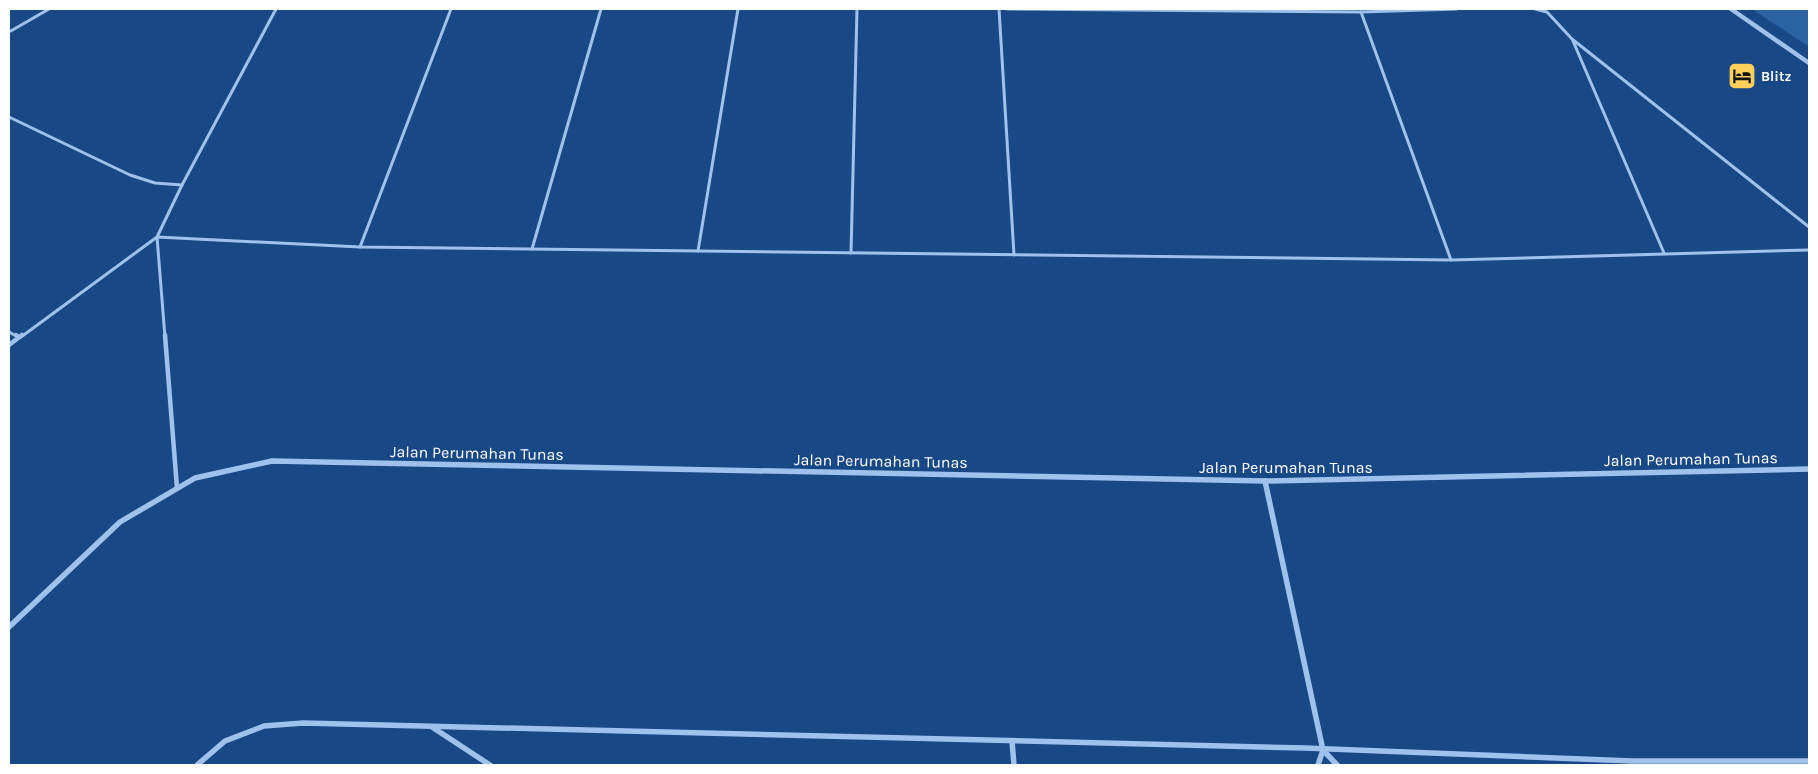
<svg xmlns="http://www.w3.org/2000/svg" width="1818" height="774" font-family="Karla,sans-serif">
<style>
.green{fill:#2b62a4}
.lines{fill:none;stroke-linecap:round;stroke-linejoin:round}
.service-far1{stroke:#9fc2ec;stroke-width:3}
.service{stroke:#9fc2ec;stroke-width:4.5}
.minor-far1{stroke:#9fc2ec;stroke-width:4.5}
.minor{stroke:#9fc2ec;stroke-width:5.5}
.labels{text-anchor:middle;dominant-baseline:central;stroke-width:5;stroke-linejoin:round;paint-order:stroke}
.far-poi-label{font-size:14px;font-weight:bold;fill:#fff;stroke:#194886;text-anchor:start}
.street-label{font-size:16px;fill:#fff;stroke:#194886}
</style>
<rect width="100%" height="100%" fill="#194886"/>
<path class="green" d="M 1752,9 L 1809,9 L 1809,47 Z"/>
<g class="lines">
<g class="service-far1">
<path d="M 999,9 L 1014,255"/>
<path d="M 1007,9 L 1361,12 L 1457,9"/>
<path d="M 1535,9 L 1547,12 L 1572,39 L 1809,227"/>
<path d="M 1361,12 L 1451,260"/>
<path d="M 9,32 L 49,9"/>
<path d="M 1573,41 L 1664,253"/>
<path d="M 9,117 L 130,175 L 155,183 L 182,185 L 157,237 L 165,337"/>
<path d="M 182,185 L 276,9"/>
<path d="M 360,247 L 451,9"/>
<path d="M 532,249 L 601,9"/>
<path d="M 698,251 L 738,9"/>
<path d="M 851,253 L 857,9"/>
<path d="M 9,332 L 18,337"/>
<path d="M 21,337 L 157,237 L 360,247 L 1451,260 L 1809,250"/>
</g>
<g class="service">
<path d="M 16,335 L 19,337"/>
<path d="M 165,335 L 177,488"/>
<path d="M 9,345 L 22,335"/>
</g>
<path class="minor-far1" d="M 1731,9 L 1809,63"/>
<g class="minor">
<path d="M 1265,481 L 1323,750 L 1337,765"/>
<path d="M 9,627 L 120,522 L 195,478 L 272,461 L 1265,481 L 1809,469"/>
<path d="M 432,727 L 490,765"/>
<path d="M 1012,741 L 1014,765"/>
<path d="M 197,765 L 225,741 L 264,726 L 303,723 L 1305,748 L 1632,761 L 1809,761"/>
<path d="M 1318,765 L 1323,750"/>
</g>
</g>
<defs>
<symbol id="hotel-square" viewBox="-11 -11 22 22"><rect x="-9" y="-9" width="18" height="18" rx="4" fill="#ffd05a" stroke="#194886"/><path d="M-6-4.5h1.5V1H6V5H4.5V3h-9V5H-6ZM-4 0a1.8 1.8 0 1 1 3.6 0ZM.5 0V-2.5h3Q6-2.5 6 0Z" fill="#111"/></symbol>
</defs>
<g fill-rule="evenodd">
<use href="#hotel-square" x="1726" y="60" width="32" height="32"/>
</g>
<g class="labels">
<g class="far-poi-label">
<text x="1761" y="76">Blitz</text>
</g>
<g class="street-label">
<text transform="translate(477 453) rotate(1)">Jalan Perumahan Tunas</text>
<text transform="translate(1691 459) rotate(-1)">Jalan Perumahan Tunas</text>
<text transform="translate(881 461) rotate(1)">Jalan Perumahan Tunas</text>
<text x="1286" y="467">Jalan Perumahan Tunas</text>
</g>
</g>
<rect width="1818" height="774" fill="none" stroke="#ffffff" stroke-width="20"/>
</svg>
